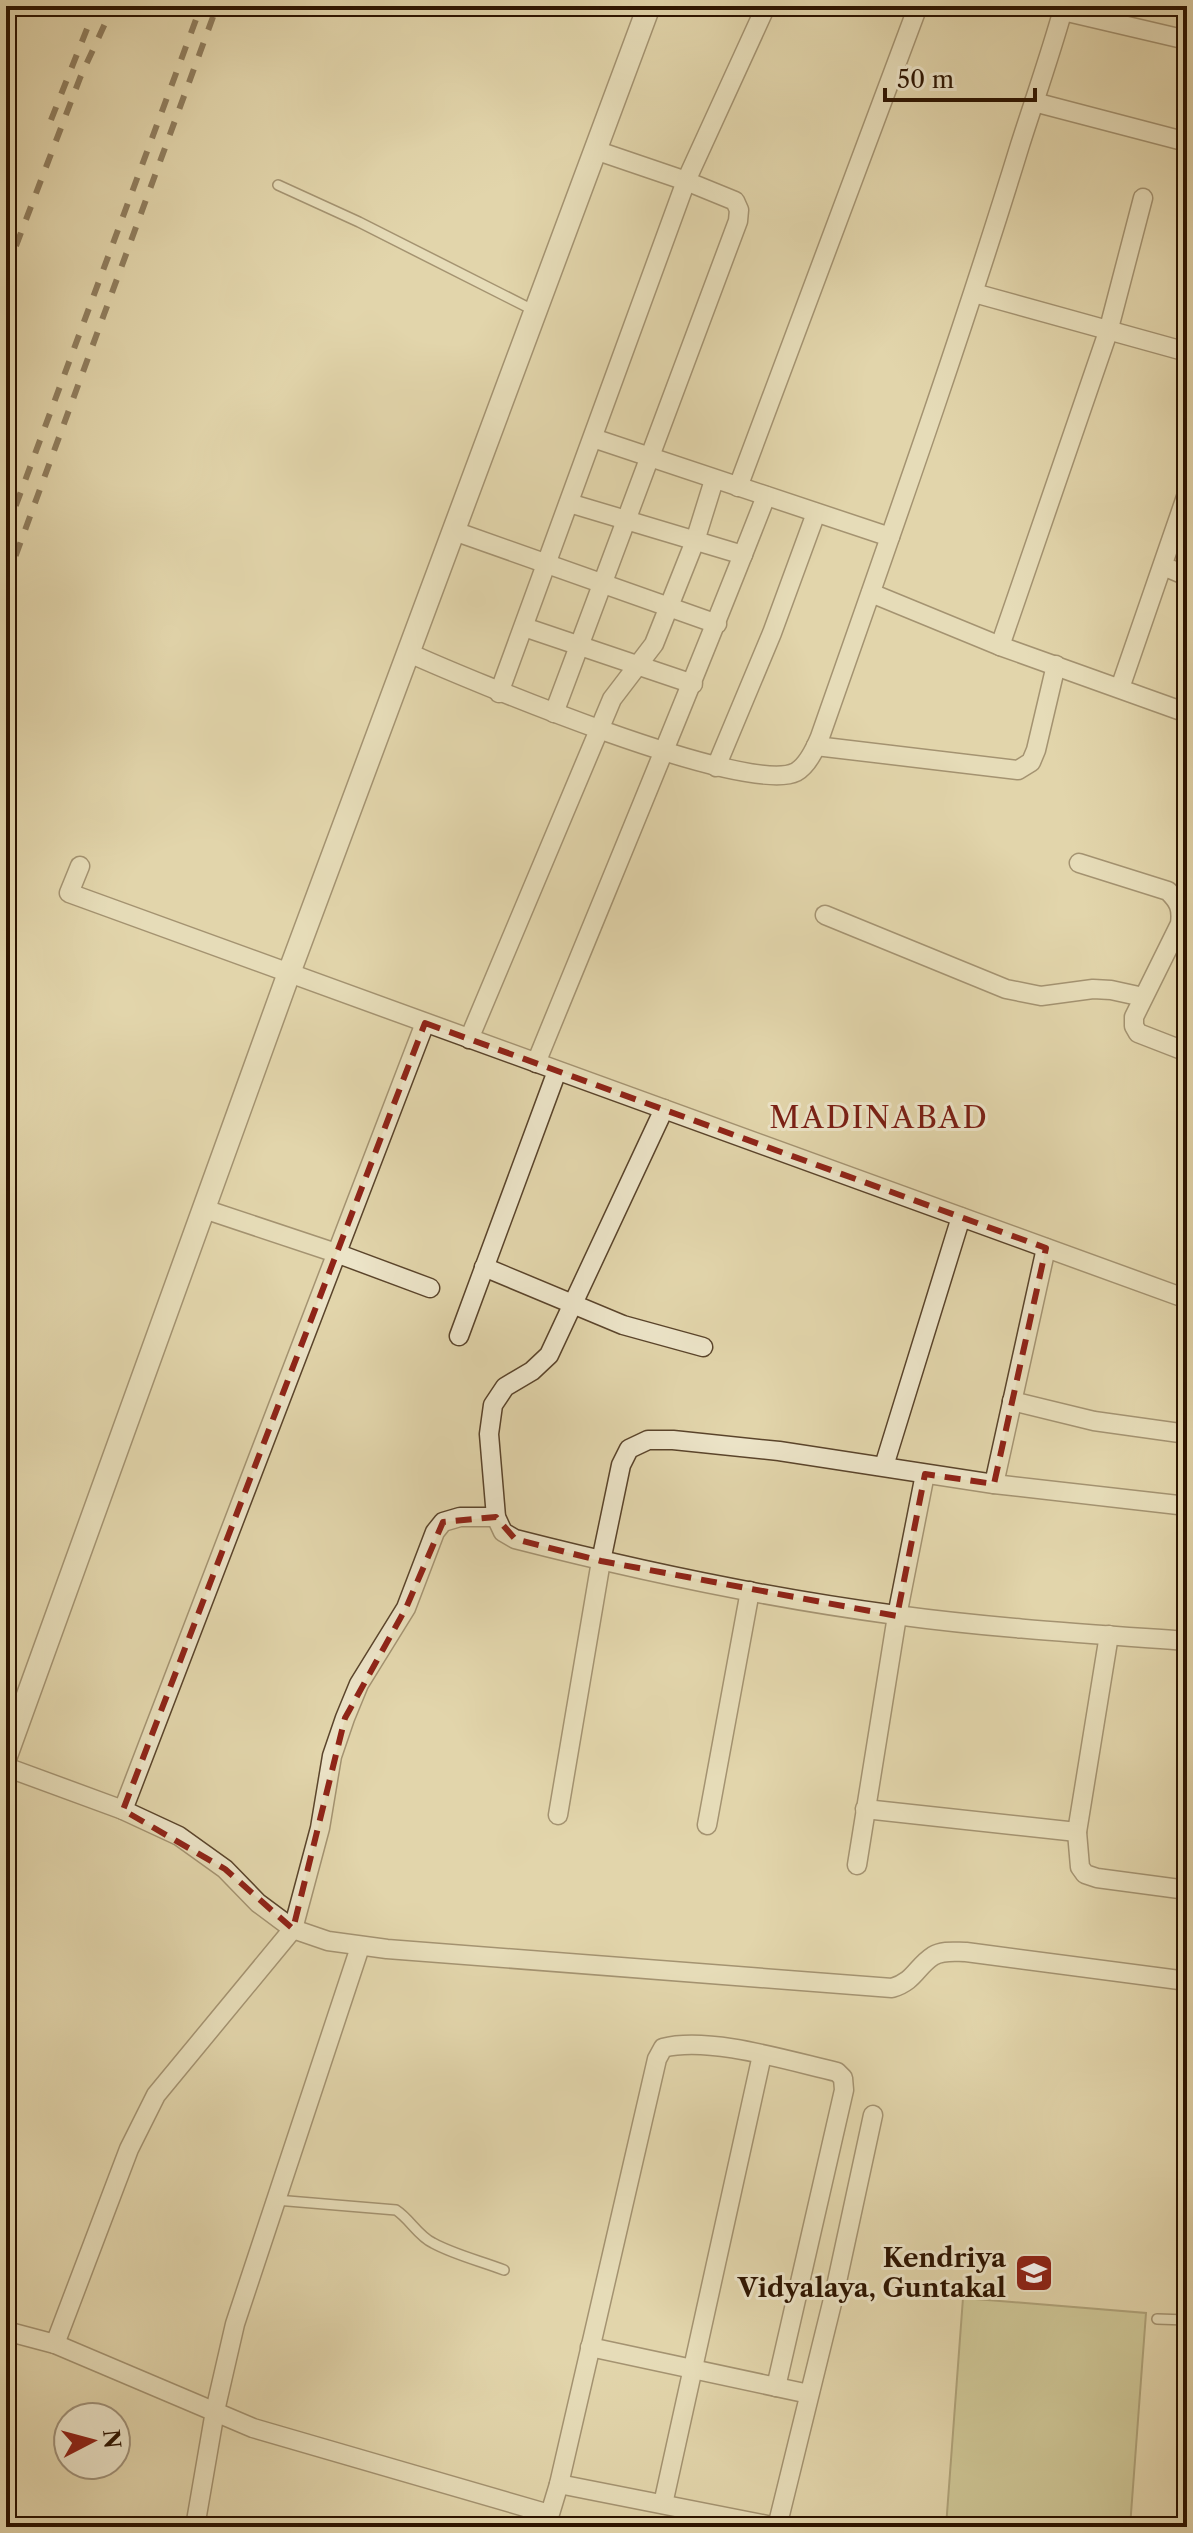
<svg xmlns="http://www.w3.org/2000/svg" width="1193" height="2533" font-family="'Libre Caslon Text',serif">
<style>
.park{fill:#babb84;stroke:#746842;stroke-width:2}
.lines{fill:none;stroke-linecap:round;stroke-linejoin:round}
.service-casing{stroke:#5a442b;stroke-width:12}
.minor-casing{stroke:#5a442b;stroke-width:21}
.tertiary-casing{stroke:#5a442b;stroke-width:25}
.service{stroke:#ece4c8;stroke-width:9}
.minor{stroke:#ece4c8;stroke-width:18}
.tertiary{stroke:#ece4c8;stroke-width:22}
.rail{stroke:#2d1400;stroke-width:6;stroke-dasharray:14 14;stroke-linecap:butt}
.marked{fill:none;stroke:#8f2418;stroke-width:6;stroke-dasharray:16 10;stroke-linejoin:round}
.labels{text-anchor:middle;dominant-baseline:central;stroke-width:6;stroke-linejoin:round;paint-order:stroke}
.poi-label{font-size:26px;font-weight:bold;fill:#2d1400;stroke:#ece4c8;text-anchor:end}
.quarter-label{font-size:30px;letter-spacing:2px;fill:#7a1f14;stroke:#ece4c8}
</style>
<rect width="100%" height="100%" fill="#e2d5ab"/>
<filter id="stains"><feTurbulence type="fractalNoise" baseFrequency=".0025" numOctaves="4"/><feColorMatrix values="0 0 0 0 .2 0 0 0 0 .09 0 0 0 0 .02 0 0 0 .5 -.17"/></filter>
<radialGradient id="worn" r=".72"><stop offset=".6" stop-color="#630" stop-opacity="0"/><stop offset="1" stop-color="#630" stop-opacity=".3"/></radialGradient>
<path class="park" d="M 963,2298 L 1146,2313 L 1130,2527 L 946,2527 Z"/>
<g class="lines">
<defs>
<g id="service">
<path d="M 278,185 L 359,222 L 535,311"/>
<path d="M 276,2200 L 396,2210 C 410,2219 418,2236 433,2243 C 455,2255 481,2261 504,2270"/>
<path d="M 1157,2319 L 1187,2320"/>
</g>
<g id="minor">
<path d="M 1063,11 L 1187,40"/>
<path d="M 1034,102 L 1187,142"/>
<path d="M 974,293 L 1187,352"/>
<path d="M 593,438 L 890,537"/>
<path d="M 738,487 L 918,6"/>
<path d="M 569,503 L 743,555"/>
<path d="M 454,531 L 717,624"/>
<path d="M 1163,566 L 1187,576"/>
<path d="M 871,593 L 1000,646 L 1187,713"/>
<path d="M 524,627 L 693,684"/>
<path d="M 1000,646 L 1108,332 L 1143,198"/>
<path d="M 409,653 C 467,679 747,797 796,772 C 808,765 815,749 820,737 C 889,540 959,344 1020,145 C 1035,98 1051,53 1064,6"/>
<path d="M 1120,688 L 1187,494"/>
<path d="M 499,693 L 686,181 L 766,6"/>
<path d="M 554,713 L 738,221 L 739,210 L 735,201 L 686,181 L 595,150"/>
<path d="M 816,746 L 1018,770 L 1031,762 L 1036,750 L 1056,665"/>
<path d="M 716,767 L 772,633 L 816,513"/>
<path d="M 1079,863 L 1168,891 C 1179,902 1182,908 1180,924 L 1134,1017 L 1134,1026 L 1138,1033 L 1187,1052"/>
<path d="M 80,866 L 69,893 L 1187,1299"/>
<path d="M 825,915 L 1006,989 L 1041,996 L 1093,989 L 1111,990 L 1143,997"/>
<path d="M 469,1039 L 612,699 L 654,644 L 695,541 L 714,480"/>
<path d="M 536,1063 C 613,874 692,686 766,496"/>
<path d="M 664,1109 L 549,1355 L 532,1371 L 505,1387 L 493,1405 L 489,1434 L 496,1517 L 503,1532 L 515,1539 C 640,1571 768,1598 896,1615 C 992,1628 1090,1634 1187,1641"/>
<path d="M 204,1209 L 336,1253 L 430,1288"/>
<path d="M 484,1267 L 623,1325 L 703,1347"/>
<path d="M 459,1336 L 557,1071"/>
<path d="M 1012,1401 L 1094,1421 L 1187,1434"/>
<path d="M 884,1466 L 961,1217"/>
<path d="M 994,1484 L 1046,1248"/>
<path d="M 1109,1635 L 1077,1832 L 1080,1867 L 1085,1874 L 1097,1878 L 1187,1890"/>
<path d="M 6,1767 L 123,1810 L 179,1836 L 225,1869 L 258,1903 L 293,1929 L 328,1941 L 387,1949 L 892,1988 C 915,1981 916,1967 933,1956 C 943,1950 955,1952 966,1952 L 1187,1981"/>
<path d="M 865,1809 L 1077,1832"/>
<path d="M 123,1810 L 425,1023"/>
<path d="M 558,1815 L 601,1561 L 621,1465 L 629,1449 L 648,1440 L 673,1440 L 779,1451 L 994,1484 L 1187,1506"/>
<path d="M 707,1825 L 750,1591"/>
<path d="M 857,1865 L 897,1616 L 925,1474"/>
<path d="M 6,2331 L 55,2344 L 253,2428 L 549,2514"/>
<path d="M 55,2344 L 129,2149 L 156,2095 L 293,1929 L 320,1828 L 332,1756 L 345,1718 L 359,1684 L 406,1608 L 435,1532 L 443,1522 L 460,1517 L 496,1517"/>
<path d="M 590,2347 L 809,2394"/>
<path d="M 559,2484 L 777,2527"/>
<path d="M 663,2504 L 762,2055"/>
<path d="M 195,2527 L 215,2411 L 235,2324 L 360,1947"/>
<path d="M 546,2527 L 559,2484 L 657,2059 L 663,2048 C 709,2036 789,2061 837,2072 L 843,2078 L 844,2090 L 776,2387"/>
<path d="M 777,2527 L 835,2291 L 873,2115"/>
</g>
<path id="tertiary" d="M 6,1756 L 289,973 L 649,6"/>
</defs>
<use href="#service" class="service-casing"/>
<use href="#minor" class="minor-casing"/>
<use href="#tertiary" class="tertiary-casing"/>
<use href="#service" class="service"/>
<use href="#minor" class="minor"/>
<use href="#tertiary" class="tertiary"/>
<g class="rail">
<path d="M 51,120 L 96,6"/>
<path d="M 6,272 L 80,78 L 113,6"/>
<path d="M 6,532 L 201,6"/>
<path d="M 6,582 L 217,6"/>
</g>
</g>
<path d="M0 0H1193V2533H0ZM 425,1023 L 1046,1248 L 994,1484 L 925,1474 L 897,1616 L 601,1561 L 515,1539 L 496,1517 L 443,1522 L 406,1608 L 345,1718 L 293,1929 L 225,1869 L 123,1810 Z" fill="#e2d5ab" fill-opacity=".55" fill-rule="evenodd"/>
<path class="marked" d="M 425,1023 L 1046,1248 L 994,1484 L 925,1474 L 897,1616 L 601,1561 L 515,1539 L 496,1517 L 443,1522 L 406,1608 L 345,1718 L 293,1929 L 225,1869 L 123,1810 Z"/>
<defs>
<symbol id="school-square" viewBox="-11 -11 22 22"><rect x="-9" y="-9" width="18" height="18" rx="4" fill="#8f2418" stroke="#ece4c8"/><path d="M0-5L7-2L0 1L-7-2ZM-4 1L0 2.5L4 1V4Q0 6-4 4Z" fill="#fff"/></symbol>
</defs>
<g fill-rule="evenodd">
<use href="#school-square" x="1012" y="2251" width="44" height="44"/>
</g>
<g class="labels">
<g class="poi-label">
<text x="1006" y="2258">Kendriya<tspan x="1006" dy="30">Vidyalaya, Guntakal</tspan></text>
</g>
<g class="quarter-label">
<text x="879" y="1117">MADINABAD</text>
</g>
</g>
<rect width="1193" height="2533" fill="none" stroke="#e2d5ab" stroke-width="32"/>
<rect x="8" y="8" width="1177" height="2517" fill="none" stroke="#2d1400" stroke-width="4"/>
<rect x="16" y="16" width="1161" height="2501" fill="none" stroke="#2d1400" stroke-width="2"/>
<g transform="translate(92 2441) rotate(84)"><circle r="38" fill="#ece4c8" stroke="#a09178" stroke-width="2"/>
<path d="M0-6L14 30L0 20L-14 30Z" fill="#8f2418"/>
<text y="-12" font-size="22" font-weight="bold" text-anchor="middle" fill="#2d1400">N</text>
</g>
<path d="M885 88v12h150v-12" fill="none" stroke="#2d1400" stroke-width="4"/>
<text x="897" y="88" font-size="24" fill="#2d1400" stroke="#ece4c8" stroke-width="6" paint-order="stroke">50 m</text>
<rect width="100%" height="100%" filter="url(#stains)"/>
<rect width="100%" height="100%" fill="url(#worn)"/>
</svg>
